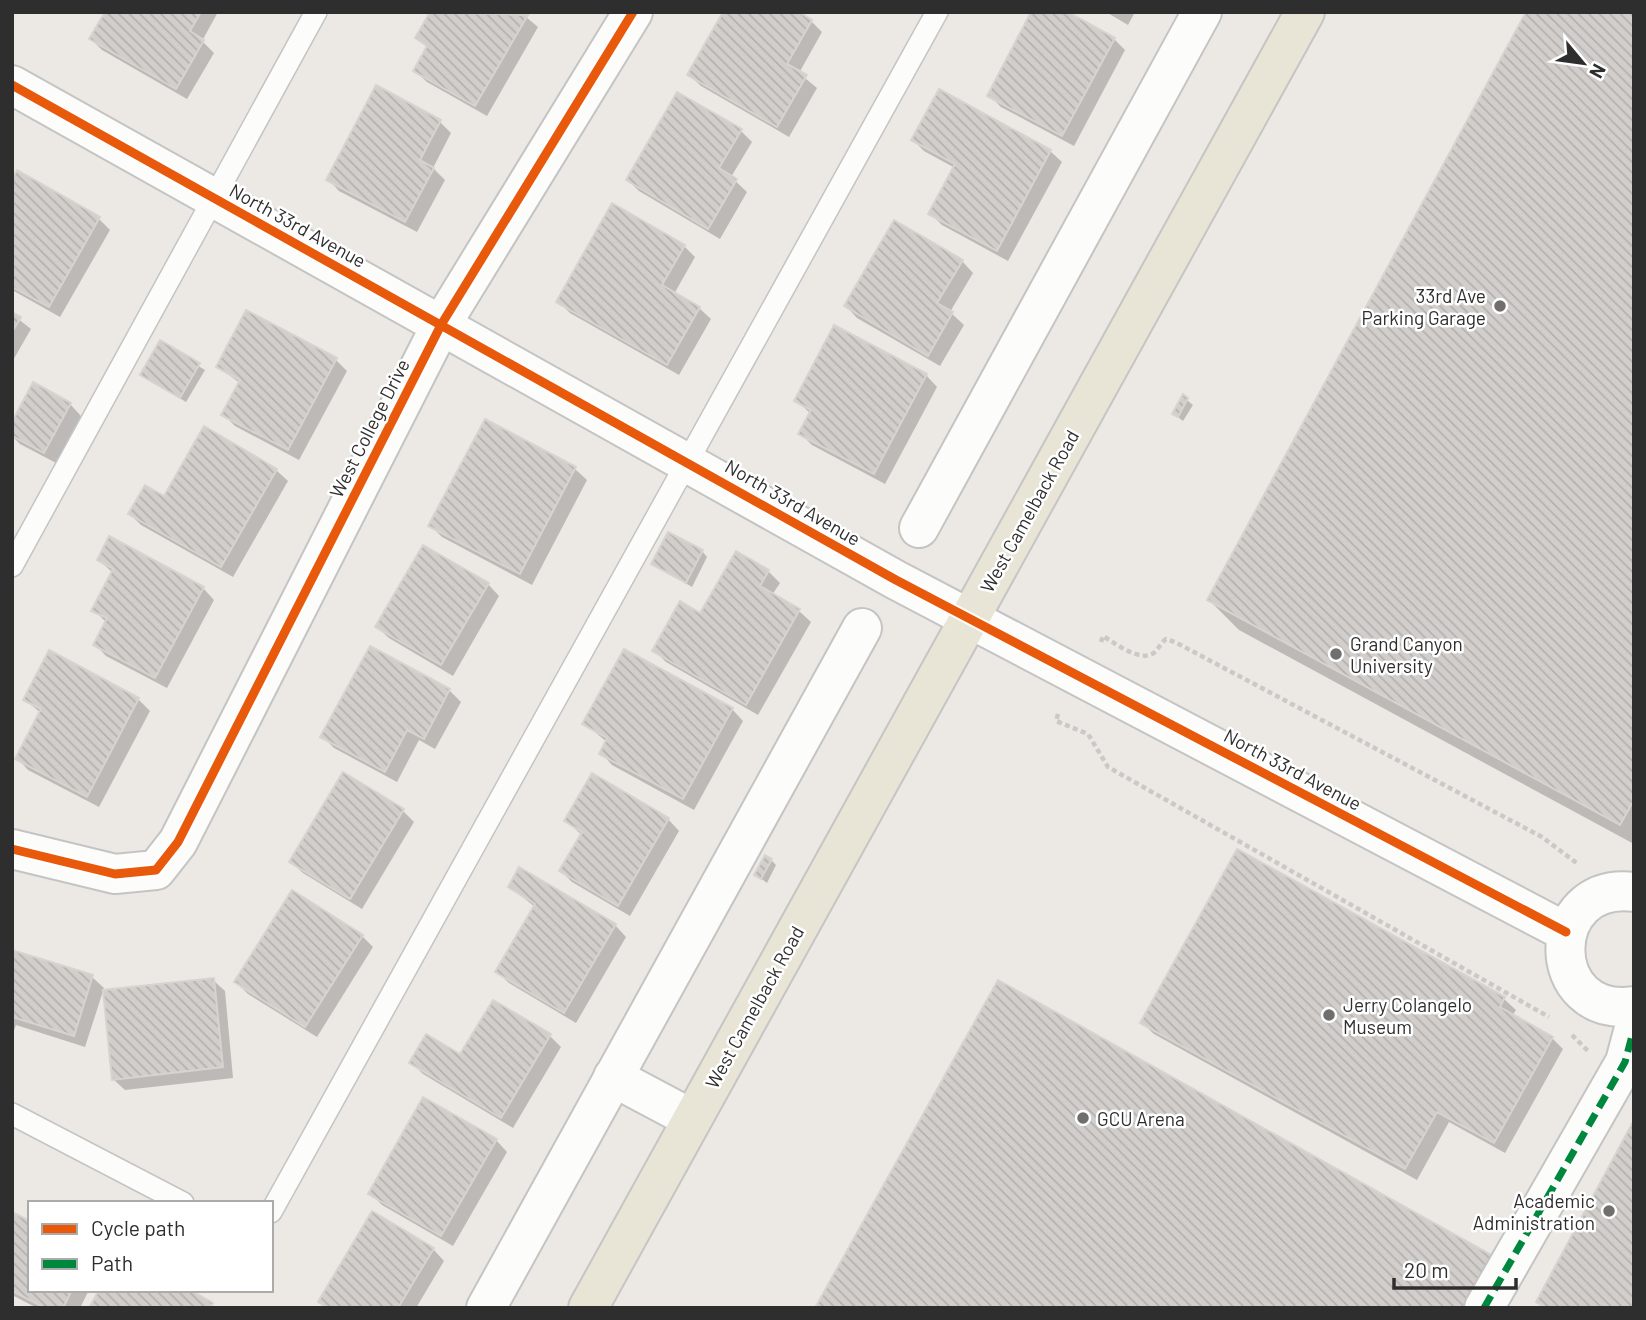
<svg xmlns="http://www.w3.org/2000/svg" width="1646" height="1320" font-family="Barlow,sans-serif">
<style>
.shadow{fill:#0003}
.building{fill:url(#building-back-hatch);stroke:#d7d4d0;stroke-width:2}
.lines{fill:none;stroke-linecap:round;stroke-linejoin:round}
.lane-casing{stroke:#c5c4c5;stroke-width:24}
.street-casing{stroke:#c5c4c5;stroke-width:42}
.primary-casing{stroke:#c6c5c4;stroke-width:42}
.path{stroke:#c9c9c8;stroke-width:4.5;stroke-dasharray:5 3.5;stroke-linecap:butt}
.lane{stroke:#fcfcfb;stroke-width:21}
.street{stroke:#fcfcfb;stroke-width:38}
.primary{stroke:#e8e4d6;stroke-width:38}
.quiet{stroke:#00873e;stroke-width:7;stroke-dasharray:14 7;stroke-linecap:butt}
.cycleway-casing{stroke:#fff;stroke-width:13}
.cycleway{stroke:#e8590c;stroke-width:9}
.poi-dot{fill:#706f6e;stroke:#fff;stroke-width:2.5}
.labels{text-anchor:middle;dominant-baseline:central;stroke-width:5;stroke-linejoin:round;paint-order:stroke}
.street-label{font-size:19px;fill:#2e2e2e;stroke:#fff}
.poi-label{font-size:19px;fill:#2e2e2e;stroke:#fff;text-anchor:start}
</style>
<defs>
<pattern id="building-back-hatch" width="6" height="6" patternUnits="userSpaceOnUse" patternTransform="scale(1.75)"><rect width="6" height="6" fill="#d1cecb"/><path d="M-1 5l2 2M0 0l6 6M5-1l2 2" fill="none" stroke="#b4b1af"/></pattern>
</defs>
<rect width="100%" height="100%" fill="#ece8e4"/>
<g class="shadow">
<path d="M 107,12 L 218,12 L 202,41 L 214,53 L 187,99 L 102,50 L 91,39 Z"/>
<path d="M 432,12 L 520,12 L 538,27 L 487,116 L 427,82 L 415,71 L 428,48 L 418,38 Z"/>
<path d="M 1106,12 L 1135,12 L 1128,25 Z"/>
<path d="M 1634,12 L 1634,844 L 1239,630 L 1209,600 Z"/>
<path d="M 811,21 L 822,32 L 799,73 L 817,88 L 789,137 L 701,86 L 689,75 Z"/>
<path d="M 1114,39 L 1125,50 L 1074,146 L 1001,107 L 989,95 Z"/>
<path d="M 440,122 L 451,133 L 433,168 L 445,180 L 417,232 L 339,191 L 328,179 Z"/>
<path d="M 741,131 L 752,142 L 731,177 L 747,192 L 720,239 L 639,191 L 628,180 Z"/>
<path d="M 913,140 L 1050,151 L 1062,162 L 1008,261 L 942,225 L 931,214 L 955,168 L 924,151 Z"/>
<path d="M 12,182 L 98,218 L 110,230 L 60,317 L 12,290 Z"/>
<path d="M 684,246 L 695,257 L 674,294 L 699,308 L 711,319 L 679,375 L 570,313 L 558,301 Z"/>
<path d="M 962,261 L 973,273 L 950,312 L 964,325 L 940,366 L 857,318 L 846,306 Z"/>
<path d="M 12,314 L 31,329 L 12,362 Z"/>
<path d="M 161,343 L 205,370 L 186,402 L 142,375 Z"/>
<path d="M 335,359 L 347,371 L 299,460 L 235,426 L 224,415 L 240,383 L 218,367 Z"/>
<path d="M 926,375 L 937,387 L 885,484 L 812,445 L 800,433 L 811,414 L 796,400 Z"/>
<path d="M 1183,397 L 1193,405 L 1183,421 L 1174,414 Z"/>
<path d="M 70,404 L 81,416 L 56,463 L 20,444 L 12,436 Z"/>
<path d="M 485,421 L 575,469 L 587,480 L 532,585 L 442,537 L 431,526 Z"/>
<path d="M 276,470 L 288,481 L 233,577 L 141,525 L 130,514 L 165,498 Z"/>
<path d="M 702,551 L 707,557 L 692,587 L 653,564 Z"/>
<path d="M 99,560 L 203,588 L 214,600 L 167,688 L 106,656 L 95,644 L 106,622 L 94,610 L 113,573 Z"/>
<path d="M 768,571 L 780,583 L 772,595 L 799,611 L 811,622 L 758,715 L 666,662 L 654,650 Z"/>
<path d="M 488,584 L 499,596 L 453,676 L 389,638 L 377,627 Z"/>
<path d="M 50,653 L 138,699 L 150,711 L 99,807 L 28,770 L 17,758 L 41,713 L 25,700 Z"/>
<path d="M 449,690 L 461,702 L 435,749 L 419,740 L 397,782 L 334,748 L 322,736 Z"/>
<path d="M 732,709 L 743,721 L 694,810 L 612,765 L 601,753 L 607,742 L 585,724 Z"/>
<path d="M 403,811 L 414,822 L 362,909 L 303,873 L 291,862 Z"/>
<path d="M 668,819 L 679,831 L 630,916 L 572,882 L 561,871 L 582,835 L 566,821 Z"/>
<path d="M 1237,851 L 1504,999 L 1516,1010 L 1512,1016 L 1552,1038 L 1563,1049 L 1505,1153 L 1449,1122 L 1417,1180 L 1154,1034 L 1142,1023 Z"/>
<path d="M 771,860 L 776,865 L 767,883 L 756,875 Z"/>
<path d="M 510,887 L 615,925 L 626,937 L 576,1023 L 509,983 L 497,972 L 535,907 Z"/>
<path d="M 362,936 L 373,947 L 317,1037 L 248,994 L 236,982 Z"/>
<path d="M 12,952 L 92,977 L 104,988 L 85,1047 L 16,1025 L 12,1036 Z"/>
<path d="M 213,980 L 225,991 L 233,1078 L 125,1090 L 113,1079 Z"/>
<path d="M 550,1036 L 561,1047 L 513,1128 L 423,1074 L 412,1063 L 461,1057 Z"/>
<path d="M 496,1140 L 507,1152 L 453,1246 L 382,1205 L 370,1193 Z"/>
<path d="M 12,1214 L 30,1290 L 89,1290 L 80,1308 L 37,1308 L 12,1295 Z"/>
<path d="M 433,1249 L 444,1261 L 416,1308 L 326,1308 L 320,1302 Z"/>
</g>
<g class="building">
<path d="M 105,12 L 201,12 L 190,31 L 204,40 L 176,89 L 89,39 Z"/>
<path d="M 430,12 L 528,15 L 475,106 L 413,71 L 427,46 L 415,38 Z"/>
<path d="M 723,12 L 799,12 L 812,20 L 787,64 L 807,75 L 777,127 L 687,75 Z"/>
<path d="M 1031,12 L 1068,12 L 1115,38 L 1062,136 L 987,96 Z"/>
<path d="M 1526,12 L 1634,12 L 1634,800 L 1620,825 L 1207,600 Z"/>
<path d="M 376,85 L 441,120 L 420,160 L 434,168 L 405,222 L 326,180 Z"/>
<path d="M 939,89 L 1051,150 L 997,251 L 928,214 L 955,164 L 911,140 Z"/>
<path d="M 677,92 L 742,129 L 719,168 L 737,179 L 708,229 L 626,180 Z"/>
<path d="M 17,170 L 100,217 L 49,307 L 12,287 L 12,179 Z"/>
<path d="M 612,203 L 685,245 L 662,285 L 700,307 L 667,365 L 556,302 Z"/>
<path d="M 894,220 L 963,260 L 937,303 L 953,312 L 928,356 L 844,306 Z"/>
<path d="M 246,310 L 337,358 L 288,450 L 221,415 L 240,380 L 216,367 Z"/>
<path d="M 12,312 L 21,317 L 12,332 Z"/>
<path d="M 834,325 L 927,374 L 874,474 L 798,434 L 811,410 L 794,401 Z"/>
<path d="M 160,340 L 200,363 L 180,398 L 140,375 Z"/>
<path d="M 33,382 L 71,403 L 44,453 L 12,436 L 12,422 Z"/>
<path d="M 1183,394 L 1188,398 L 1178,417 L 1172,414 Z"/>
<path d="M 485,419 L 576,467 L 520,574 L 428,526 Z"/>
<path d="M 204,426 L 277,469 L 221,567 L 128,514 L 145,485 L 164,496 Z"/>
<path d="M 668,532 L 703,550 L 686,583 L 651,564 Z"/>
<path d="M 109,536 L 204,587 L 155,678 L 93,645 L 107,618 L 91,611 L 113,569 L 97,560 Z"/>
<path d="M 423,545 L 489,583 L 441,665 L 375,627 Z"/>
<path d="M 736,551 L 769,570 L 760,586 L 800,609 L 746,705 L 652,651 L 680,601 L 700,613 Z"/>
<path d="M 370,646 L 450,689 L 424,739 L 407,730 L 385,772 L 320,737 Z"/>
<path d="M 624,649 L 733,708 L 683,799 L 599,754 L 607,738 L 582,724 Z"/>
<path d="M 49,650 L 139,698 L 87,797 L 15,759 L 41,709 L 23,700 Z"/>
<path d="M 343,772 L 404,809 L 350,899 L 289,862 Z"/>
<path d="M 592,773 L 669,818 L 618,906 L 559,871 L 582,832 L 564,821 Z"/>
<path d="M 1237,849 L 1505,997 L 1500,1007 L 1553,1037 L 1494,1143 L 1437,1112 L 1405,1169 L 1140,1023 Z"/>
<path d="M 765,855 L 772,859 L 761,879 L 754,875 Z"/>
<path d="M 519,867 L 616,924 L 564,1013 L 495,972 L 535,904 L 508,887 Z"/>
<path d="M 292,890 L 363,935 L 305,1027 L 234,982 Z"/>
<path d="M 12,950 L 93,975 L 74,1036 L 12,1017 Z"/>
<path d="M 214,978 L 223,1067 L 112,1080 L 103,990 Z"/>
<path d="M 998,980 L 1493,1256 L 1464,1308 L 815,1308 Z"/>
<path d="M 493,1000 L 551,1034 L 501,1118 L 409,1063 L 426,1034 L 460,1054 Z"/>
<path d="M 423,1097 L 497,1139 L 441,1236 L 368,1194 Z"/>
<path d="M 1634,1120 L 1634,1308 L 1547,1308 L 1536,1302 Z"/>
<path d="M 372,1211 L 434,1248 L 398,1308 L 328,1308 L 318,1302 Z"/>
<path d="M 12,1212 L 30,1221 L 30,1290 L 72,1290 L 63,1308 L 45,1308 L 12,1291 Z"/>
<path d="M 99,1290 L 190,1290 L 213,1303 L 210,1308 L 89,1308 Z"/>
</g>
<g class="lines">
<defs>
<g id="lane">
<path d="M 12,566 L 316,12"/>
<path d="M 12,1114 L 183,1203"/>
<path d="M 271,1212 L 937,12"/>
</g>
<g id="street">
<path d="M 12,85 L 896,580 L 1566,932"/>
<path d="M 919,528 L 1202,12"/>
<path d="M 12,849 L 115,874 L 156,870 L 178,842 L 441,325 L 633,12"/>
<path d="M 1634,892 C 1542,881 1543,1019 1634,1006"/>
<path d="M 613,1077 L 692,1119"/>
<path d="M 486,1308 L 862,628"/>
<path d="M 1484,1308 L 1625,1062 L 1633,1032"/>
</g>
<path id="primary" d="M 588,1308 L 1305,12"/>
</defs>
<use href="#lane" class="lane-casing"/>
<use href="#street" class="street-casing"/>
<use href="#primary" class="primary-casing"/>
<g class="path">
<path d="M 1101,642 L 1103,636 C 1115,643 1141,664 1155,652 C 1159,648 1161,643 1166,639 L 1175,642 L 1542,837 L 1578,864"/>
<path d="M 1058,714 L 1056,721 L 1088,734 L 1108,767 L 1549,1017"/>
<path d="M 1572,1035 L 1588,1051"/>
</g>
<use href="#lane" class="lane"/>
<use href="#street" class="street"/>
<use href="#primary" class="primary"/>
<path class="quiet" d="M 1484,1308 L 1625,1062 L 1633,1032"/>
<defs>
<g id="cycleway">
<path d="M 12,85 L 896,580 L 1566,932"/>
<path d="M 12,849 L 115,874 L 156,870 L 178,842 L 441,325 L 633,12"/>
</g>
</defs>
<use href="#cycleway" class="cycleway-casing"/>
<use href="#cycleway" class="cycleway"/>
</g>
<g class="poi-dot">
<circle cx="1500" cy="306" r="7"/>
<circle cx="1336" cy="654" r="7"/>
<circle cx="1329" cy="1015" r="7"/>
<circle cx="1083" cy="1118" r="7"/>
<circle cx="1609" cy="1211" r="7"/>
</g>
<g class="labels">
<g class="street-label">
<text transform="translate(298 225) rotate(29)">North 33rd Avenue</text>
<text transform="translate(369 428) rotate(-63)">West College Drive</text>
<text transform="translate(793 502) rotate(30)">North 33rd Avenue</text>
<text transform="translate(1029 511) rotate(-61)">West Camelback Road</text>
<text transform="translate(1293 769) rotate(28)">North 33rd Avenue</text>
<text transform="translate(754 1007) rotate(-61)">West Camelback Road</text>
</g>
<g class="poi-label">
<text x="1486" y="295" text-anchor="end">33rd Ave<tspan x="1486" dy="22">Parking Garage</tspan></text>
<text x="1350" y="643">Grand Canyon<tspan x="1350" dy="22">University</tspan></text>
<text x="1343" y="1004">Jerry Colangelo<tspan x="1343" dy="22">Museum</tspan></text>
<text x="1097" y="1118">GCU Arena</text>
<text x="1595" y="1200" text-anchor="end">Academic<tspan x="1595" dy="22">Administration</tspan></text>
</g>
</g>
<rect width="1646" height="1320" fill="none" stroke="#2e2e2e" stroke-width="28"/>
<rect x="28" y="1201" width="245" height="91" fill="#ffffff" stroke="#ababab" stroke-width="2"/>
<rect x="42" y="1224" width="35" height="10" fill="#e8590c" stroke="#ababab" stroke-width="2"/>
<text x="91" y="1236" font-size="21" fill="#2e2e2e">Cycle path</text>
<rect x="42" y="1259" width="35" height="10" fill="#00873e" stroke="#ababab" stroke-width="2"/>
<text x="91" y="1271" font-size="21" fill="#2e2e2e">Path</text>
<g transform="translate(1583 63) rotate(119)" stroke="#ffffff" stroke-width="5" paint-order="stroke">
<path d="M0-5L12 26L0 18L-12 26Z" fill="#2e2e2e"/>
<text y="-10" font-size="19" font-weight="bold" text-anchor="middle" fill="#2e2e2e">N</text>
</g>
<path d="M1394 1278v10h122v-10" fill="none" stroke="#2e2e2e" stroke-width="3.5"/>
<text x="1404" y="1278" font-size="21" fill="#2e2e2e" stroke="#ffffff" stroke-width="5" paint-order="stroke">20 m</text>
</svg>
